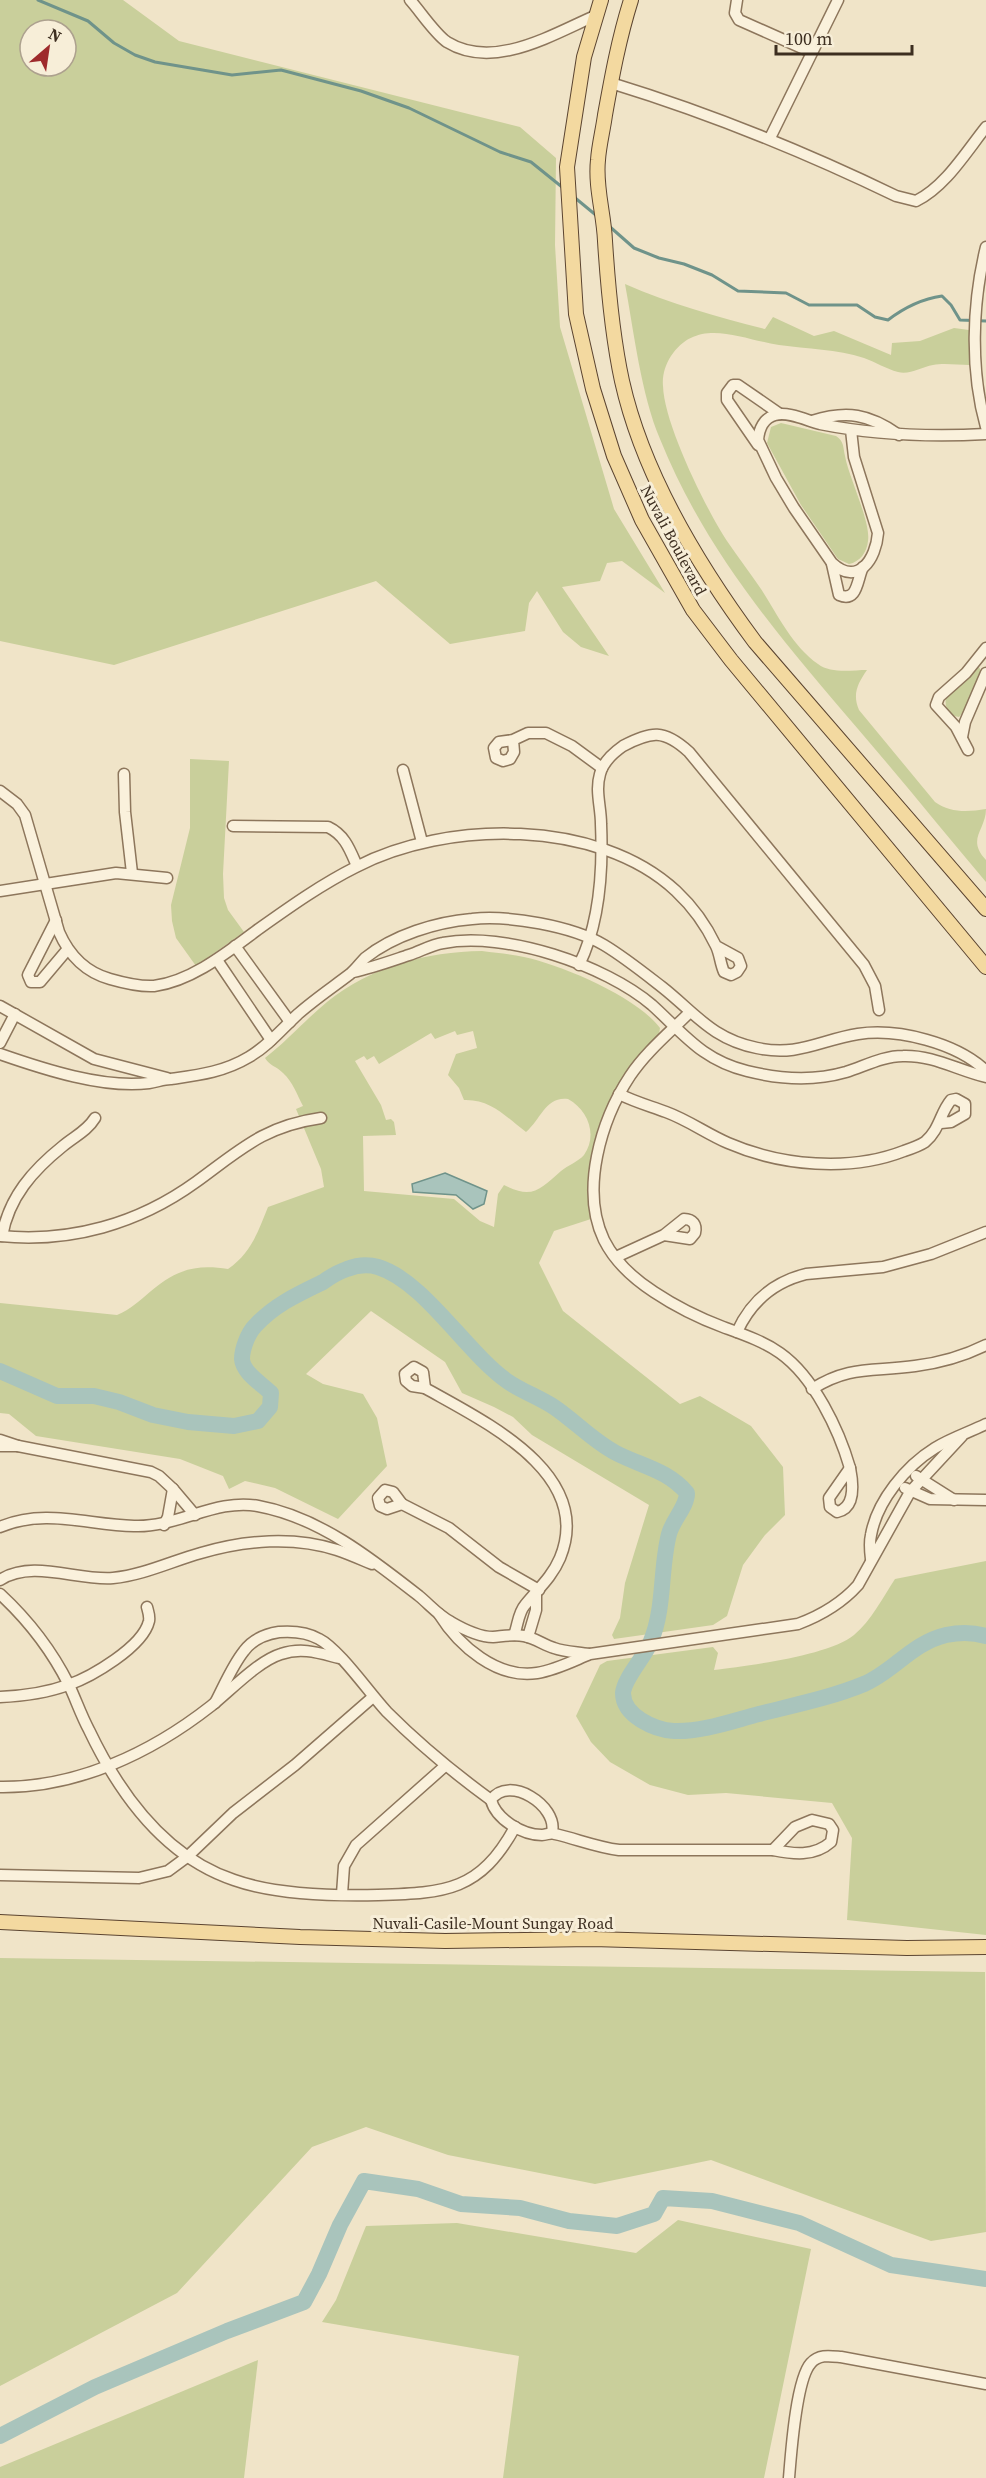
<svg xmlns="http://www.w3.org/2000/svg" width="986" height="2478" font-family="'Source Serif 4',serif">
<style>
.green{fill:#c9cf9b;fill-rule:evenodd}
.water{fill:#a9c4bc;stroke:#6f938a;stroke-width:1.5}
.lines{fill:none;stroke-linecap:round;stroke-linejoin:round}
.stream{stroke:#6f938a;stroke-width:3}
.river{stroke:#a9c4bc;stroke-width:16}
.minor-casing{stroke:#8d765c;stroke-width:13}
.major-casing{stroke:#5b4430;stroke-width:16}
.minor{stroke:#faf1dc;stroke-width:10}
.major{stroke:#f3d9a0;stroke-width:14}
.labels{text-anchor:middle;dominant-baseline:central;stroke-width:6;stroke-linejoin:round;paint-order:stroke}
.street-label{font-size:16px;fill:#3d2e20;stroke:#f7eed8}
</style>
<rect width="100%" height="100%" fill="#f0e4c8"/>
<g class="green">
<path d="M 0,0 L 123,0 L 179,41 L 520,127 L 556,158 L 555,245 L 560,327 L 614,509 L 665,593 L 622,561 L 607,563 L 600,581 L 562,587 L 609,656 L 581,647 L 563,632 L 537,591 L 529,603 L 525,631 L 450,644 L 376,581 L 114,665 L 0,641 ZM 30,30 L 66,30 L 66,66 L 30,66 Z"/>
<path d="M 625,284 C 671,304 717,317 765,329 L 773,317 L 814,336 L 834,331 L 891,355 L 892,343 L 920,341 L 954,328 L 969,330 L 969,365 C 958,365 944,363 933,365 C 921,367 910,375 898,372 C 886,369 876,362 864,358 C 837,349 807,349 779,345 C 743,340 698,315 671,356 C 665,365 662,376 663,386 C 664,424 706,509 727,541 C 738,557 750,573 761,589 C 777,614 793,647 818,664 C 831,674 852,670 867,670 C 858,683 852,694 859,710 L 935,802 C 950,813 968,812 986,809 C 986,830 966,839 986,860 L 986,882 C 943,831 901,779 858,729 C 780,638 705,551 660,439 C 641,394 634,332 625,284 Z"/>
<path d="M 781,423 L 836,436 C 844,441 843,447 845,456 C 849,478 871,522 868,541 C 867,552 860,562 849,564 L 838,559 L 801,505 L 767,443 L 771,427 Z"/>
<path d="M 979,667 L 981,671 L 963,712 L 959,717 C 949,716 944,707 946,698 Z"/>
<path d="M 190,759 L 229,761 L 223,874 L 224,898 L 228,910 L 244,932 L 196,966 L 176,938 L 172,921 L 171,905 L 190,828 Z"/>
<path d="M 482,951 C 497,953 511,954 524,957 C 562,965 637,997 660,1028 L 659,1034 C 621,1073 598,1114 591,1168 C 589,1186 588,1201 591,1219 L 554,1231 L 539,1263 L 563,1311 L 680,1404 L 700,1396 L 751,1426 L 783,1467 L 785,1515 L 765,1535 L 743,1565 L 727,1616 L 713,1625 L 614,1639 L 612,1635 L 620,1618 L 625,1583 L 649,1505 L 532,1435 L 513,1417 L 494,1407 L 462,1393 L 445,1362 L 371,1311 L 306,1374 L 323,1384 L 363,1394 L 377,1418 L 387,1466 L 338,1519 L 275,1488 L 245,1481 L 229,1489 L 223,1476 L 180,1459 L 36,1436 L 9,1414 L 0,1413 L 0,1303 L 117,1315 C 131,1309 139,1301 151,1291 C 176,1270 195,1264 228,1269 C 251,1253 258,1232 268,1207 L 324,1187 L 321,1169 L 296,1109 L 303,1106 C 297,1095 293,1082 283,1073 C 276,1066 270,1066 265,1058 C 287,1041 305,1020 327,1002 C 372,966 426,952 482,951 ZM 455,1031 L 457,1035 L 473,1031 L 477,1048 L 456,1054 L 448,1075 L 459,1088 L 464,1100 C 491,1099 506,1117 526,1132 C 541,1119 546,1096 568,1099 C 588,1110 598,1135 584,1155 C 578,1162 568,1165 561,1171 C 540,1189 533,1200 504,1185 L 498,1194 L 494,1227 L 480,1221 L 454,1199 L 364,1191 L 363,1136 L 396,1135 L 394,1122 L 391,1119 L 386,1120 L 381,1105 L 355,1061 L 364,1056 L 367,1060 L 374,1056 L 379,1064 L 431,1033 L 435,1039 Z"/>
<path d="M 986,1561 L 986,1935 L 847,1920 L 852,1838 L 832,1803 L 726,1793 L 688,1795 L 650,1785 L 610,1762 L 591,1742 L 576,1716 L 600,1665 L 607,1661 L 713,1647 L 718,1653 L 714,1670 C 747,1666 828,1656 854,1635 C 871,1621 883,1597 895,1579 Z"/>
<path d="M 0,1958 L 985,1972 L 986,2232 L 931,2241 L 711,2160 L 595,2184 L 448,2155 L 366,2127 L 312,2147 L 177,2293 L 0,2386 Z"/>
<path d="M 678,2220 L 811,2249 L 764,2478 L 503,2478 L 519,2356 L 322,2322 L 336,2300 L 366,2226 L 457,2223 L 636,2253 Z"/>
<path d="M 258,2360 L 244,2478 L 0,2478 L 0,2467 Z"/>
</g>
<path class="water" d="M 445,1173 L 487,1191 L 484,1204 L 473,1209 L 456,1195 L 413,1192 L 412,1184 Z"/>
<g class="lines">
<g class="stream">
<path d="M 38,0 L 88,21 L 114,43 L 135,55 L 155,62 L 232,75 L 281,70 L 361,91 L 409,108 L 500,152 L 531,162 L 562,187"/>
<path d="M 574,197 L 597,216"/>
<path d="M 609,226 L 634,248 L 659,258 L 684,264 L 712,275 L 738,291 L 786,293 L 809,305 L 857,305 L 875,317 L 888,320 C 905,307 921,299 942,296 L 951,305 L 960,320 L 986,321"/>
</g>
<g class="river">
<path d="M 0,1371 L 57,1396 L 94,1396 L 119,1402 L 153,1415 L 188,1422 L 234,1426 L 258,1421 L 270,1407 L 271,1393 C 262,1384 243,1373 242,1359 C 242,1349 248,1333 255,1326 C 274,1305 298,1294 323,1282 C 330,1277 338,1272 347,1269 C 357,1265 368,1264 378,1267 C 424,1281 466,1352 507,1381 C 521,1391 539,1397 554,1407 C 576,1422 593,1441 616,1453 C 641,1466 668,1470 687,1493 C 687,1507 673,1519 669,1534 C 660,1569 665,1607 651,1641 C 645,1657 624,1678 623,1693 C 623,1716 655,1730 674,1731 C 702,1732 732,1721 759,1714 C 794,1705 830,1698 864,1684 C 893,1672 912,1643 946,1635 C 960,1632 973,1632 986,1636"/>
<path d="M 0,2436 L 95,2387 L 227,2331 L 304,2302 L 319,2274 L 340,2225 L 364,2181 L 418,2189 L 461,2204 L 520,2208 L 569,2221 L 617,2226 L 654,2214 L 663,2198 L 712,2201 L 799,2223 L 891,2265 L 986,2279"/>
</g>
<defs>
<g id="minor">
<path d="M 410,0 C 420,11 435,34 447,42 C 494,71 553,34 597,15"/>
<path d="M 737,0 L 735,13 L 739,20 L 811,52"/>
<path d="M 611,83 C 709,113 803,151 896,196 L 916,201 C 945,187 966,152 986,127"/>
<path d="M 770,138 L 838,0"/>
<path d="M 986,247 C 972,304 970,370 986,427"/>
<path d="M 812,421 C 847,410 869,414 899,435"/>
<path d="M 851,430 L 854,457 L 878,533 C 876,559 858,587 832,563 L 794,508 L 776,478 L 758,440 C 759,429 764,418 775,415 C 788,411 808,421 820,424 C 875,435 930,437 986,434"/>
<path d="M 758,445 L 727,400 L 727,393 L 733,385 L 738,385 L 780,414"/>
<path d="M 832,564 L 839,595 C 858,603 857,579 863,567"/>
<path d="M 962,737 L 965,722 L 986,673"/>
<path d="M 513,740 L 514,752 L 510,759 L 503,761 L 496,758 L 494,748 L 499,742 L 513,740 L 528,733 L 546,733 L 572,746 L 602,768"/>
<path d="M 968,750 L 956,727 L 936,705 L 939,697 L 966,673 L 986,648"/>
<path d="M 403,770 L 422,842"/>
<path d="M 124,774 L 125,812 L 132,873"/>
<path d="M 0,791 L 17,804 L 25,815 L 59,932 C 69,955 85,972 110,979 C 124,983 139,987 154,986 C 193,981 230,950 260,928 C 291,906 322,884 356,867 C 446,820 598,818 676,891 C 692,906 707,927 716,946 C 720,954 720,963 724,972 L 731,975 L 737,972 L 741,966 L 738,958 L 716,946"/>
<path d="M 233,826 L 328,827 C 345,835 350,850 357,866"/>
<path d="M 0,891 L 116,873 L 167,878"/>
<path d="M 56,920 L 28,975 L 31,982 L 40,982 L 67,950"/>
<path d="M 235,946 L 290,1022"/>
<path d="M 217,960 L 271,1040"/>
<path d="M 579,965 C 600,923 603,870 601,824 C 601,807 595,791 600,774 C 603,762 613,753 623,746 C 651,731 664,729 689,752 L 864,965 L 875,986 L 879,1010"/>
<path d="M 353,972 C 372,968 391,961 409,955 C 421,951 431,945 443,943 C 505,931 605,965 652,1005 C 684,1034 702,1060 747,1071 C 779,1079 815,1081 846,1072 C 865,1066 883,1056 903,1056 C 933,1055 957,1070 986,1077"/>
<path d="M 0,1006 L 94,1059 L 167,1078"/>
<path d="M 689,1013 C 669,1033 646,1052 630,1076 C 601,1120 580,1190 604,1240 C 615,1262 634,1279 654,1292 C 675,1306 699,1318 723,1327 C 742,1334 763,1341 780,1353 C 814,1377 839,1430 850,1468"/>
<path d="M 0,1043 L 15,1014"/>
<path d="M 0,1054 C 43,1069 104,1089 149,1083 C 157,1082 163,1079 171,1079 C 199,1075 224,1072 249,1057 C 268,1046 282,1029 298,1014 C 315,999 333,987 350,974 C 356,969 360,963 365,958 C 394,935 436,922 472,919 C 509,915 572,926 604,945 C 624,957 644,973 662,987 C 695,1013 712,1039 757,1048 C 798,1057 820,1040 858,1034 C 898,1028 957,1043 986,1071"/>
<path d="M 619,1094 C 635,1102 650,1106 666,1112 C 688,1120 707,1134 728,1143 C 781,1166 850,1172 904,1151 C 910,1149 919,1146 925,1142 C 940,1129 940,1113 951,1100 L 956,1099 L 965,1104 L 965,1114 L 951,1122 L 941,1123"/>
<path d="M 0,1236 C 70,1243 138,1224 196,1182 C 240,1150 264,1126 321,1118"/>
<path d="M 2,1236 C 9,1197 33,1170 63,1146 C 75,1136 87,1131 95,1118"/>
<path d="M 616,1257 L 664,1235 L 684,1219 C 693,1219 697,1225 695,1233 L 690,1239 L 664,1235"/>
<path d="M 737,1332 C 751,1301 774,1282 806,1274 L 883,1267 L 931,1254 L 986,1232"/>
<path d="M 414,1367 L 423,1372 L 425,1388 L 412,1386 L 406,1381 L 405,1374 Z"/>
<path d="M 425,1388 C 483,1421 595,1473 560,1558 C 552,1577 538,1589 525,1605 C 518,1613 518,1625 514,1635"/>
<path d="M 812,1389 C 850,1365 873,1372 915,1366 C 939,1363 964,1356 986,1345"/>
<path d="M 0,1440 L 18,1446 L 0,1446"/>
<path d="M 18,1446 L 151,1472 L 159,1476 L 173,1489"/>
<path d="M 850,1468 C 853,1483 856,1508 837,1512 L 830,1507 L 829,1498 Z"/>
<path d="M 916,1476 L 954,1500"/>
<path d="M 905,1488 L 930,1499 L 986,1500"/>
<path d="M 385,1490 L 393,1492 L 402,1504 L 387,1509 L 380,1506 L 378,1498 Z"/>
<path d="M 402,1504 L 449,1528 L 499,1567 L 539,1590"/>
<path d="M 164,1525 L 168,1517 L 173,1489 L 195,1515"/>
<path d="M 0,1527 C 45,1508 88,1525 134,1526 C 177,1528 216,1498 258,1506 C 319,1517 372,1559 419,1596 C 430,1605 438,1615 451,1622 C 463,1629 478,1637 493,1637 C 504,1636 513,1634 524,1636 C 535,1638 544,1645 554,1648 C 565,1652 578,1652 589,1654"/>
<path d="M 871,1559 C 870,1551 869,1543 871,1535 C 877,1501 906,1466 935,1448 C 951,1438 970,1432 986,1424"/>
<path d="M 0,1580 C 33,1559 77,1581 113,1578 C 144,1575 172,1561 201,1553 C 245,1540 294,1536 337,1550 C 349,1554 360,1559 372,1564"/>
<path d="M 0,1594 C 27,1619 52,1651 69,1685 C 76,1700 81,1715 89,1730 C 119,1793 165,1857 234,1880 C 276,1895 334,1896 378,1895 C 446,1893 480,1891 515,1827"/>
<path d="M 439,1614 C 459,1646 497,1679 537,1673 C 556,1670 573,1661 590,1654 L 798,1624 C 822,1615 841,1604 858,1585 L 910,1492 L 962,1436"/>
<path d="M 528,1637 L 536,1610 L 536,1594"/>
<path d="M 0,1697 C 23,1696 46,1693 68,1685 C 91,1677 143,1647 149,1621 C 150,1616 148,1611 147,1607"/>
<path d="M 215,1703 C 224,1686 232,1666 244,1651 C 252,1640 266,1634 279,1632 C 292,1631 307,1632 319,1639 C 339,1649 370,1694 387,1712 C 420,1745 454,1773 491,1800"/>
<path d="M 0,1787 C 77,1788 151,1753 211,1706 C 230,1691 258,1661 281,1654 C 302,1647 319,1653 339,1658"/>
<path d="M 812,1820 L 829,1824 L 833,1830 L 831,1842 C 814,1857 793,1854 773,1850 L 795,1827 Z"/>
<path d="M 552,1832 C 558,1806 509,1774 491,1800 C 496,1819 522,1835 542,1835 C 547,1835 550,1832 555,1834 C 577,1839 596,1847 619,1850 L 773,1850"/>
<path d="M 0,1875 L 139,1878 L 168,1871 L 187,1857 L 233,1813 L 295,1765 L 373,1697"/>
<path d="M 342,1894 L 344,1866 L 356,1845 L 445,1766"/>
<path d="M 789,2478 C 791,2454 796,2379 811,2363 C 819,2354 830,2356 841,2357 L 986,2384"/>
</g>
<g id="major">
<path d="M 601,0 L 584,57 L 567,167 L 576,314 L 593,389 L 614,456 L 642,520 L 693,610 L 731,660 L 986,967"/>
<path d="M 631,0 C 619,38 612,76 605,115 C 603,130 599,145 598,160 C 595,187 604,214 605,241 C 608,288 612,335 622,381 C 643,475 698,565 755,642 L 986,909"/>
<path d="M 0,1922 L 300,1937 L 445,1941 L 593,1939 L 907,1948 L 986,1947"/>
</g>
</defs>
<use href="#minor" class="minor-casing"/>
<use href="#major" class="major-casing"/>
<use href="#minor" class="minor"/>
<use href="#major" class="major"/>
</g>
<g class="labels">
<g class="street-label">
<text transform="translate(674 540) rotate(62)">Nuvali Boulevard</text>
<text x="493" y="1923">Nuvali-Casile-Mount Sungay Road</text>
</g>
</g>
<g transform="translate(48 48) rotate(29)"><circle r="28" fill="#f7eed8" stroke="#ada18e" stroke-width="1.5"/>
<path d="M0-4.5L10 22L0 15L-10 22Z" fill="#9e2a2b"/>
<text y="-9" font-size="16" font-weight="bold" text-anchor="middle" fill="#3d2e20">N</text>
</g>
<path d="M776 45v9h136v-9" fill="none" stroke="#3d2e20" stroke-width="3"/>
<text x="785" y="45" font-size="18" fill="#3d2e20" stroke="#f7eed8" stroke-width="4.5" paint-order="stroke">100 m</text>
</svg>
